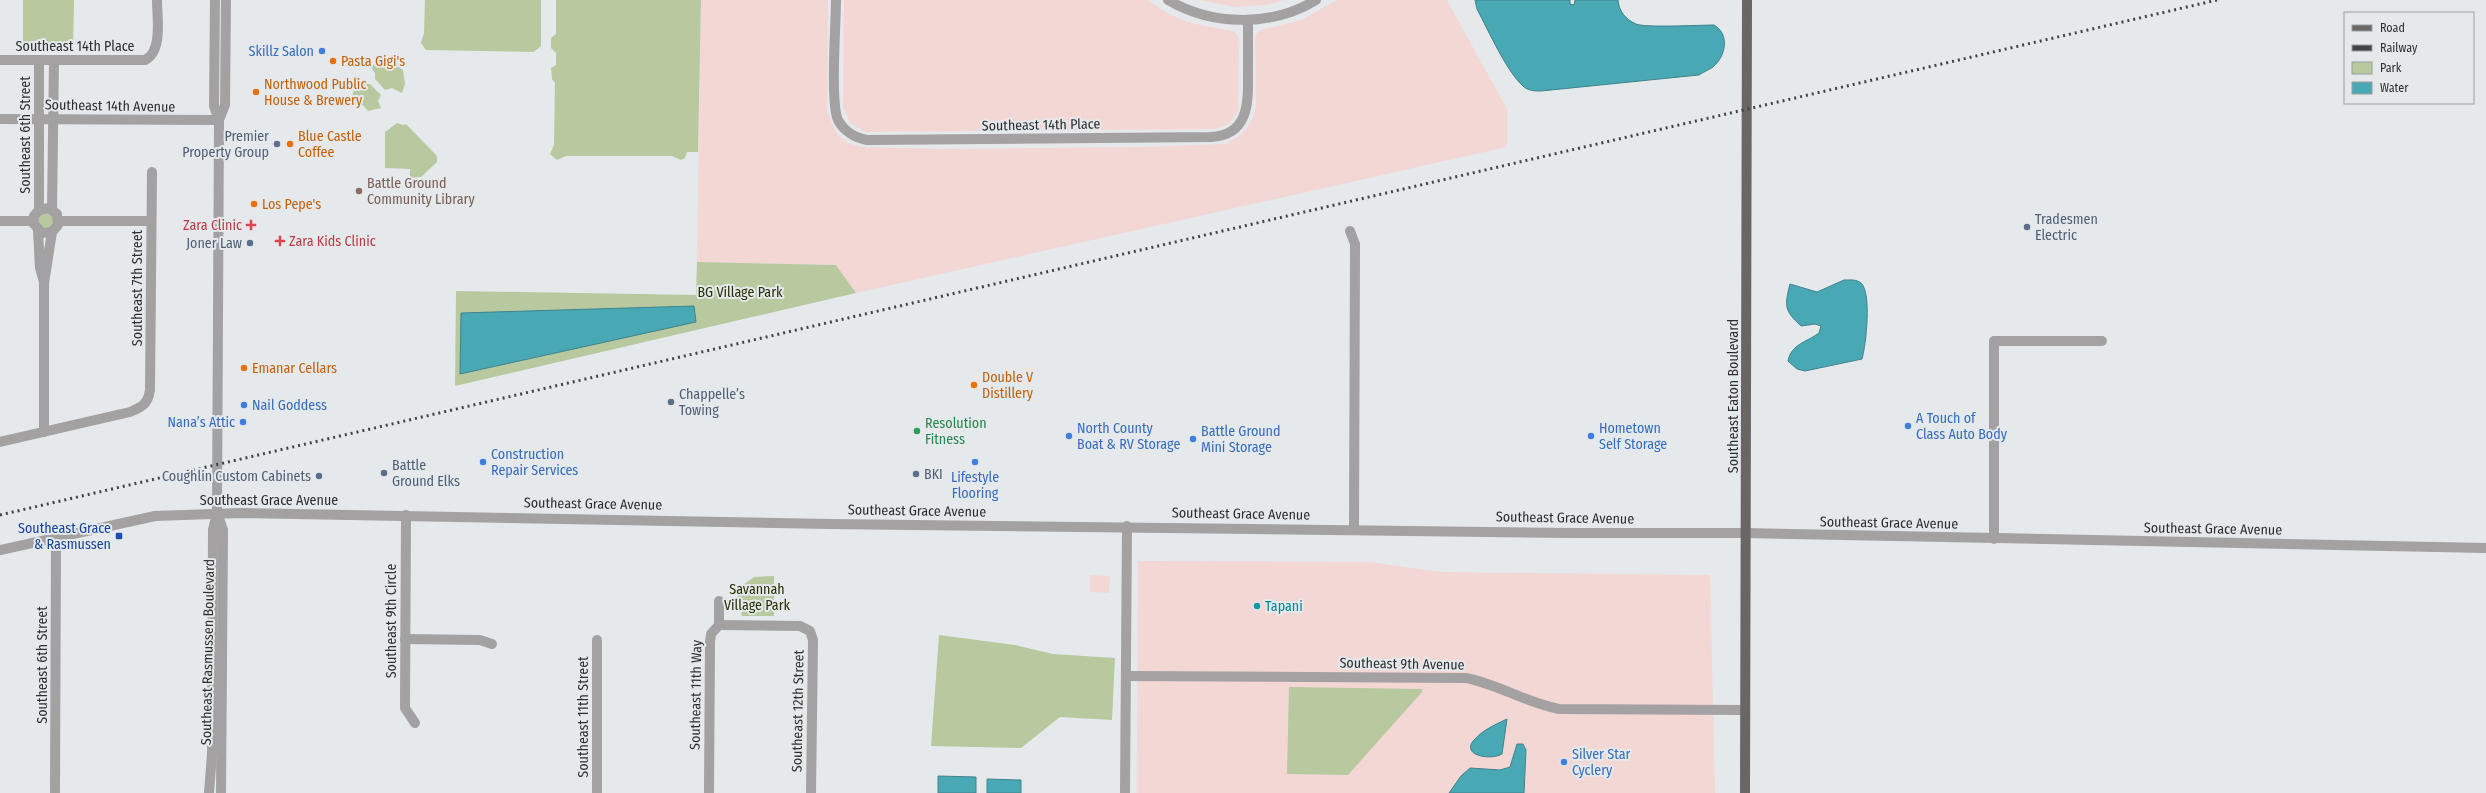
<svg xmlns="http://www.w3.org/2000/svg" width="2486" height="793" font-family="'Fira Sans Condensed',sans-serif">
<style>
.industrial{fill:#f2d7d5}
.green{fill:#b8c99f}
.water{fill:#48a8b4;stroke:#40838c}
.lines{fill:none;stroke-linecap:round;stroke-linejoin:round}
.minor{stroke:#a3a1a1;stroke-width:10}
.major{stroke:#6a6666;stroke-width:10}
.rail{stroke:#424344;stroke-width:3;stroke-dasharray:2 4;stroke-linecap:butt}
.shop-dot{fill:#3f7fe0;stroke:#e5e9ec;stroke-width:1.5}
.food-dot{fill:#e8710a;stroke:#e5e9ec;stroke-width:1.5}
.service-dot{fill:#5c6f8a;stroke:#e5e9ec;stroke-width:1.5}
.education-dot{fill:#8d6e63;stroke:#e5e9ec;stroke-width:1.5}
.health-dot{fill:#e0444e;stroke:#e5e9ec;stroke-width:1.5}
.leisure-dot{fill:#2e9e5b;stroke:#e5e9ec;stroke-width:1.5}
.transit-dot{fill:#1a4fb4;stroke:#e5e9ec;stroke-width:1.5}
.culture-dot{fill:#0f9aa8;stroke:#e5e9ec;stroke-width:1.5}
.labels{text-anchor:middle;dominant-baseline:central;stroke-width:4;stroke-linejoin:round;paint-order:stroke}
.street-label{font-size:14px;fill:#2d2e2f;stroke:#e5e9ec}
.shop-label{font-size:14px;fill:#366cbe;stroke:#e5e9ec;text-anchor:start}
.food-label{font-size:14px;fill:#c56008;stroke:#e5e9ec;text-anchor:start}
.service-label{font-size:14px;fill:#4e5e75;stroke:#e5e9ec;text-anchor:start}
.education-label{font-size:14px;fill:#785e54;stroke:#e5e9ec;text-anchor:start}
.health-label{font-size:14px;fill:#be3a42;stroke:#e5e9ec;text-anchor:end}
.park-label{font-size:14px;fill:#233201;stroke:#e5e9ec}
.leisure-label{font-size:14px;fill:#27864d;stroke:#e5e9ec;text-anchor:start}
.transit-label{font-size:14px;fill:#164399;stroke:#e5e9ec;text-anchor:end}
.culture-label{font-size:14px;fill:#0d838f;stroke:#e5e9ec;text-anchor:start}
</style>
<rect width="100%" height="100%" fill="#e5e9ec"/>
<g class="industrial">
<path d="M 701,0 L 828,0 L 827,112 L 837,134 L 848,143 L 862,147 L 949,149 L 1144,147 L 1226,144 L 1243,133 L 1254,116 L 1256,106 L 1255,40 L 1256,35 L 1260,30 L 1299,21 L 1337,0 L 1447,0 L 1507,109 L 1507,147 L 856,293 L 836,265 L 697,262 Z"/>
<path d="M 844,0 L 1147,0 L 1171,15 L 1190,23 L 1233,31 L 1237,35 L 1239,39 L 1238,111 L 1229,124 L 1215,129 L 865,132 L 850,123 L 843,107 Z"/>
<path d="M 1199,0 L 1285,0 L 1266,5 L 1235,7 Z"/>
<path d="M 1138,561 L 1369,562 L 1442,572 L 1710,575 L 1715,793 L 1137,793 Z"/>
<path d="M 1090,575 L 1110,576 L 1109,593 L 1090,592 Z"/>
</g>
<g class="green">
<path d="M 23,0 L 74,0 L 73,46 L 23,47 Z"/>
<path d="M 425,0 L 541,0 L 541,46 L 534,52 L 426,50 L 421,43 L 424,33 Z"/>
<path d="M 556,0 L 701,0 L 698,152 L 687,152 L 685,158 L 681,160 L 672,156 L 566,156 L 557,160 L 550,154 L 554,145 L 555,83 L 552,79 L 551,68 L 556,65 L 556,53 L 551,48 L 551,38 L 556,34 Z"/>
<path d="M 385,61 L 398,63 L 397,66 L 403,70 L 405,84 L 402,93 L 392,88 L 385,90 L 375,79 L 375,73 L 370,66 Z"/>
<path d="M 357,78 L 364,84 L 370,84 L 381,95 L 378,101 L 381,108 L 368,111 L 363,105 L 356,106 L 354,101 L 351,101 Z"/>
<path d="M 397,123 L 403,125 L 406,124 L 437,156 L 437,162 L 421,177 L 410,178 L 410,169 L 385,168 L 385,132 Z"/>
<circle cx="46" cy="220" r="8"/>
<path d="M 697,262 L 836,265 L 856,293 L 455,386 L 456,291 L 696,295 Z"/>
<path d="M 774,576 L 774,616 L 742,616 L 736,590 L 754,577 Z"/>
<path d="M 939,635 L 1015,645 L 1053,654 L 1115,658 L 1112,720 L 1060,717 L 1021,748 L 931,746 Z"/>
<path d="M 1289,687 L 1422,689 L 1422,692 L 1348,775 L 1287,774 Z"/>
</g>
<g class="water">
<path d="M 1475,0 L 1570,0 L 1570,4 L 1574,5 L 1575,0 L 1618,0 C 1619,11 1625,19 1636,24 C 1645,28 1701,25 1714,25 C 1730,34 1726,56 1713,67 C 1709,70 1703,72 1699,75 L 1541,91 C 1535,91 1528,91 1523,86 C 1507,72 1488,30 1477,9 Z"/>
<path d="M 1844,280 C 1850,280 1856,279 1861,283 C 1872,293 1866,345 1862,359 L 1805,371 L 1797,369 L 1788,361 C 1791,344 1807,342 1819,333 L 1821,326 L 1815,324 L 1801,326 C 1785,311 1784,307 1790,284 L 1817,292 Z"/>
<path d="M 694,306 L 696,322 L 460,374 L 461,313 Z"/>
<path d="M 1507,719 L 1502,754 C 1490,761 1459,755 1475,739 C 1483,730 1496,724 1507,719 Z"/>
<path d="M 1517,744 L 1523,744 L 1526,750 L 1524,793 L 1449,793 L 1461,776 L 1470,768 L 1500,770 L 1510,767 Z"/>
<path d="M 938,776 L 976,777 L 976,793 L 938,793 Z"/>
<path d="M 987,779 L 1021,780 L 1021,793 L 987,793 Z"/>
</g>
<g class="lines">
<g class="minor">
<path d="M 836,0 C 836,24 830,102 838,120 C 844,131 855,138 867,140 L 1211,137 C 1251,135 1248,99 1248,69 C 1248,53 1248,36 1248,20"/>
<path d="M 1168,0 C 1212,26 1272,27 1316,0"/>
<path d="M 0,60 L 145,60 C 163,51 157,18 157,0"/>
<path d="M 0,119 L 219,120"/>
<path d="M 219,120 L 225,105 L 226,0"/>
<path d="M 39,210 L 49,208 L 57,214 L 58,225 L 52,232 L 42,233 L 33,223 L 34,216 L 39,210 L 39,60"/>
<path d="M 52,210 L 54,60"/>
<path d="M 0,221 L 33,221"/>
<path d="M 58,221 L 151,221"/>
<path d="M 38,231 L 40,268 L 44,282"/>
<path d="M 1350,231 L 1355,244 L 1354,530"/>
<path d="M 44,432 L 44,283 L 52,232"/>
<path d="M 0,442 L 130,412 C 142,407 148,404 150,390 L 152,172"/>
<path d="M 217,513 L 223,530 L 221,793"/>
<path d="M 406,515 L 405,708 L 415,723"/>
<path d="M 1994,539 L 1994,341 L 2102,341"/>
<path d="M 0,550 L 155,516 L 241,513 L 830,524 L 1574,533 L 1746,533 L 2486,548"/>
<path d="M 719,625 L 800,626 L 810,631 L 813,640 L 811,793"/>
<path d="M 719,625 L 719,601"/>
<path d="M 405,639 L 480,640 L 492,644"/>
<path d="M 597,640 L 597,793"/>
<path d="M 1126,676 L 1466,678 C 1498,684 1526,703 1559,709 L 1745,710"/>
<path d="M 55,793 L 56,538"/>
<path d="M 209,793 L 212,754 L 213,530 L 217,513 L 219,120 L 214,106 L 215,0"/>
<path d="M 709,793 L 710,642 L 711,634 L 719,625"/>
<path d="M 1125,793 L 1127,526"/>
</g>
<path class="major" d="M 1745,793 L 1747,0"/>
<path class="rail" d="M 0,515 L 2217,0"/>
</g>
<g class="shop-dot">
<circle cx="322" cy="51" r="4"/>
<circle cx="244" cy="405" r="4"/>
<circle cx="243" cy="422" r="4"/>
<circle cx="1908" cy="426" r="4"/>
<circle cx="1069" cy="436" r="4"/>
<circle cx="1591" cy="436" r="4"/>
<circle cx="1193" cy="439" r="4"/>
<circle cx="483" cy="462" r="4"/>
<circle cx="975" cy="462" r="4"/>
<circle cx="1564" cy="762" r="4"/>
</g>
<g class="food-dot">
<circle cx="333" cy="61" r="4"/>
<circle cx="256" cy="92" r="4"/>
<circle cx="290" cy="144" r="4"/>
<circle cx="254" cy="204" r="4"/>
<circle cx="244" cy="368" r="4"/>
<circle cx="974" cy="385" r="4"/>
</g>
<g class="service-dot">
<circle cx="277" cy="144" r="4"/>
<circle cx="2027" cy="227" r="4"/>
<circle cx="250" cy="243" r="4"/>
<circle cx="671" cy="402" r="4"/>
<circle cx="384" cy="473" r="4"/>
<circle cx="916" cy="474" r="4"/>
<circle cx="319" cy="476" r="4"/>
</g>
<circle class="education-dot" cx="359" cy="191" r="4"/>
<g class="health-dot">
<path d="M249 219h4v4h4v4h-4v4h-4v-4h-4v-4h4z"/>
<path d="M278 235h4v4h4v4h-4v4h-4v-4h-4v-4h4z"/>
</g>
<circle class="leisure-dot" cx="917" cy="431" r="4"/>
<rect class="transit-dot" x="115" y="532" width="8" height="8" rx="2"/>
<circle class="culture-dot" cx="1257" cy="606" r="4"/>
<g class="labels">
<g class="street-label">
<text x="75" y="46">Southeast 14th Place</text>
<text transform="translate(110 106) rotate(1)">Southeast 14th Avenue</text>
<text transform="translate(1041 125) rotate(-1)">Southeast 14th Place</text>
<text transform="translate(25 135) rotate(-90)">Southeast 6th Street</text>
<text transform="translate(137 288) rotate(-90)">Southeast 7th Street</text>
<text transform="translate(1733 396) rotate(-90)">Southeast Eaton Boulevard</text>
<text x="269" y="500">Southeast Grace Avenue</text>
<text transform="translate(593 504) rotate(1)">Southeast Grace Avenue</text>
<text transform="translate(917 511) rotate(1)">Southeast Grace Avenue</text>
<text transform="translate(1241 514) rotate(1)">Southeast Grace Avenue</text>
<text transform="translate(1565 518) rotate(1)">Southeast Grace Avenue</text>
<text transform="translate(1889 523) rotate(1)">Southeast Grace Avenue</text>
<text transform="translate(2213 529) rotate(1)">Southeast Grace Avenue</text>
<text transform="translate(391 621) rotate(-90)">Southeast 9th Circle</text>
<text transform="translate(208 652) rotate(-89)">Southeast Rasmussen Boulevard</text>
<text transform="translate(1402 664) rotate(1)">Southeast 9th Avenue</text>
<text transform="translate(42 665) rotate(-90)">Southeast 6th Street</text>
<text transform="translate(696 695) rotate(-89)">Southeast 11th Way</text>
<text transform="translate(798 711) rotate(-89)">Southeast 12th Street</text>
<text transform="translate(583 717) rotate(-90)">Southeast 11th Street</text>
</g>
<g class="shop-label">
<text x="314" y="51" text-anchor="end">Skillz Salon</text>
<text x="252" y="405">Nail Goddess</text>
<text x="1916" y="418">A Touch of<tspan x="1916" dy="16">Class Auto Body</tspan></text>
<text x="235" y="422" text-anchor="end">Nana’s Attic</text>
<text x="1077" y="428">North County<tspan x="1077" dy="16">Boat &amp; RV Storage</tspan></text>
<text x="1599" y="428">Hometown<tspan x="1599" dy="16">Self Storage</tspan></text>
<text x="1201" y="431">Battle Ground<tspan x="1201" dy="16">Mini Storage</tspan></text>
<text x="491" y="454">Construction<tspan x="491" dy="16">Repair Services</tspan></text>
<text x="975" y="477" text-anchor="middle">Lifestyle<tspan x="975" dy="16">Flooring</tspan></text>
<text x="1572" y="754">Silver Star<tspan x="1572" dy="16">Cyclery</tspan></text>
</g>
<g class="food-label">
<text x="341" y="61">Pasta Gigi's</text>
<text x="264" y="84">Northwood Public<tspan x="264" dy="16">House &amp; Brewery</tspan></text>
<text x="298" y="136">Blue Castle<tspan x="298" dy="16">Coffee</tspan></text>
<text x="262" y="204">Los Pepe's</text>
<text x="252" y="368">Emanar Cellars</text>
<text x="982" y="377">Double V<tspan x="982" dy="16">Distillery</tspan></text>
</g>
<g class="service-label">
<text x="269" y="136" text-anchor="end">Premier<tspan x="269" dy="16">Property Group</tspan></text>
<text x="2035" y="219">Tradesmen<tspan x="2035" dy="16">Electric</tspan></text>
<text x="242" y="243" text-anchor="end">Joner Law</text>
<text x="679" y="394">Chappelle’s<tspan x="679" dy="16">Towing</tspan></text>
<text x="392" y="465">Battle<tspan x="392" dy="16">Ground Elks</tspan></text>
<text x="924" y="474">BKI</text>
<text x="311" y="476" text-anchor="end">Coughlin Custom Cabinets</text>
</g>
<g class="education-label">
<text x="367" y="183">Battle Ground<tspan x="367" dy="16">Community Library</tspan></text>
</g>
<g class="health-label">
<text x="242" y="225">Zara Clinic</text>
<text x="289" y="241" text-anchor="start">Zara Kids Clinic</text>
</g>
<g class="park-label">
<text x="740" y="292">BG Village Park</text>
<text x="757" y="589">Savannah<tspan x="757" dy="16">Village Park</tspan></text>
</g>
<g class="leisure-label">
<text x="925" y="423">Resolution<tspan x="925" dy="16">Fitness</tspan></text>
</g>
<g class="transit-label">
<text x="111" y="528">Southeast Grace<tspan x="111" dy="16">&amp; Rasmussen</tspan></text>
</g>
<g class="culture-label">
<text x="1265" y="606">Tapani</text>
</g>
</g>
<rect x="2344" y="12" width="130" height="92" fill="#e5e9ec" stroke="#9b9ea0"/>
<rect x="2352" y="25" width="20" height="6" fill="#6a6666" stroke="#9b9ea0"/>
<text x="2380" y="32" font-size="12" fill="#2d2e2f">Road</text>
<rect x="2352" y="45" width="20" height="6" fill="#424344" stroke="#9b9ea0"/>
<text x="2380" y="52" font-size="12" fill="#2d2e2f">Railway</text>
<rect x="2352" y="62" width="20" height="12" fill="#b8c99f" stroke="#9b9ea0"/>
<text x="2380" y="72" font-size="12" fill="#2d2e2f">Park</text>
<rect x="2352" y="82" width="20" height="12" fill="#48a8b4" stroke="#9b9ea0"/>
<text x="2380" y="92" font-size="12" fill="#2d2e2f">Water</text>
</svg>
